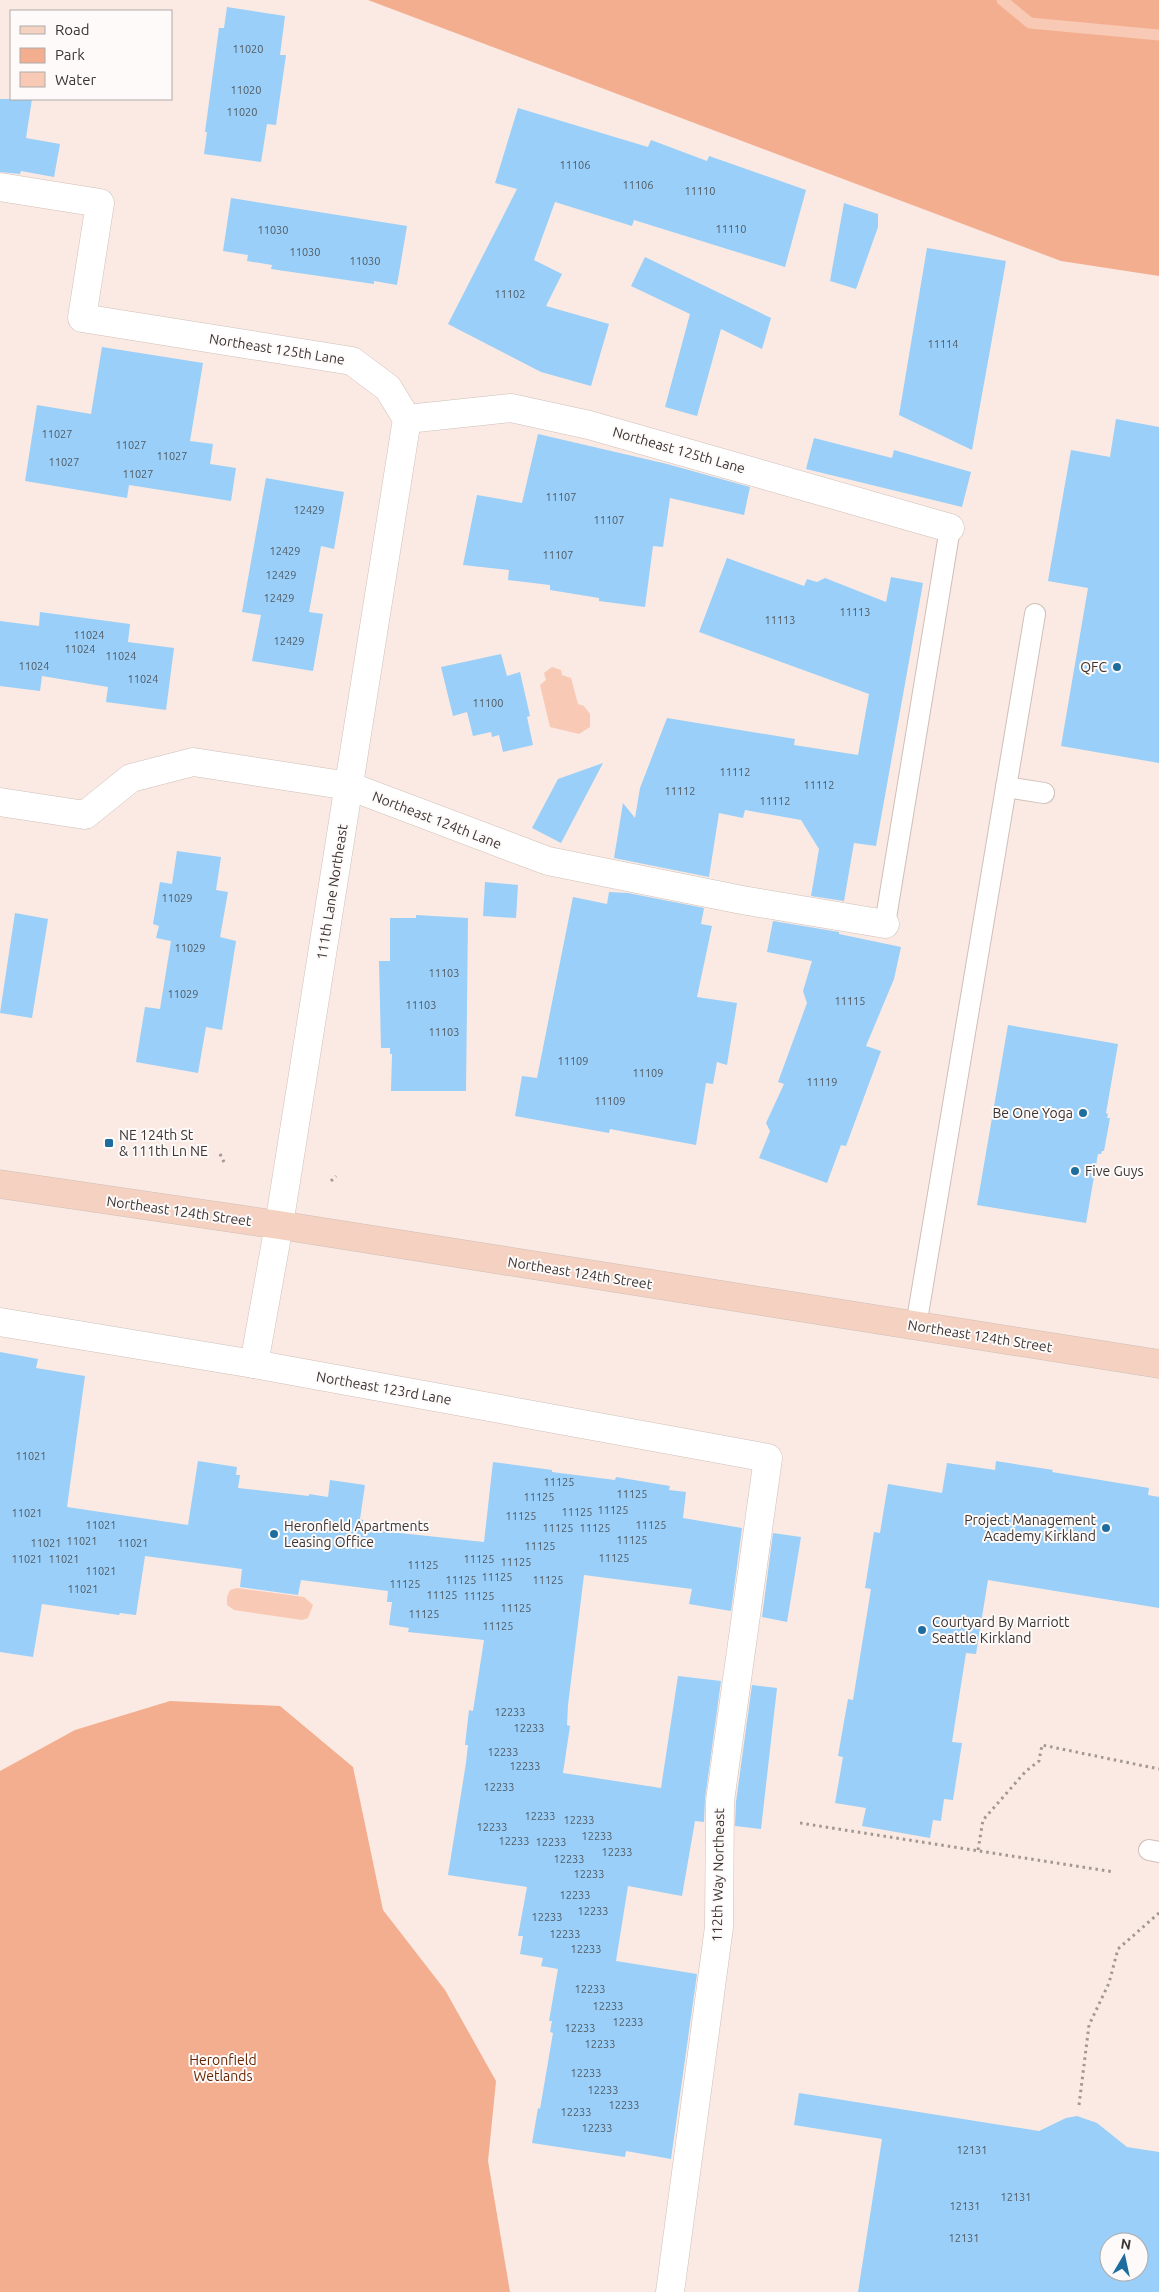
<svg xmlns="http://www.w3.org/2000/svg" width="1159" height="2292" font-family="Ubuntu,sans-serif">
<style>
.green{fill:#f3ad8f}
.water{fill:#f8c9b5}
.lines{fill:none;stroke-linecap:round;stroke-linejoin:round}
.stream{stroke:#f8c9b5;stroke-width:11}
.building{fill:#99cff8;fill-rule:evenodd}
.service-casing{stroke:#cfbfb8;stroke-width:22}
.minor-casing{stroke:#cfbfb8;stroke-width:29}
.secondary-casing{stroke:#cfbfb8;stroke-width:29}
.path{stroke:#a29792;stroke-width:3;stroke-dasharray:2.5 4;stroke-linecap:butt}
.service{stroke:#fff;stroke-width:20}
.minor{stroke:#fff;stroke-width:28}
.secondary{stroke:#f4d1c0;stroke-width:28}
.poi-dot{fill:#1e6d9f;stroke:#fdfaf9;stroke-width:2}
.labels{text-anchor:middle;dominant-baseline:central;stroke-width:4;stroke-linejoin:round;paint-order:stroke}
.number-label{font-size:11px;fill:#525b64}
.street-label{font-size:14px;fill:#3b3432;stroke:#fdfaf9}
.poi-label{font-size:14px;fill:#3b3432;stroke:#fdfaf9;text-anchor:start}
.park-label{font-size:14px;fill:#672500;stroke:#fdfaf9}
</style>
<rect width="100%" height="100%" fill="#faeae3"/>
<g class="green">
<path d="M 368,0 L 1159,0 L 1159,276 L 1061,261 Z"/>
<path d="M 170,1701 L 280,1706 L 353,1767 L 383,1910 L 445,1990 L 496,2081 L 488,2161 L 510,2292 L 0,2292 L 0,1771 L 75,1730 Z"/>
</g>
<g class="water">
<path d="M 552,667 L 561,670 L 562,675 L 571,678 L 578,704 L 584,706 L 590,714 L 590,727 L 579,734 L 550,727 L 540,685 L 546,680 L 544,673 Z"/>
<path d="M 237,1588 L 304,1597 L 313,1605 L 308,1618 L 302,1620 L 234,1610 L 227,1605 L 227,1597 L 230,1590 Z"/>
</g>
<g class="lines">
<path class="stream" d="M 1002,0 L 1030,23 L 1159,35"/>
</g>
<g class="building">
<path d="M 227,7 L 285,16 L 280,55 L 286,55 L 276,125 L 267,124 L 261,162 L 204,154 L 207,132 L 205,132 L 219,28 L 224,28 Z"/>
<path d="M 0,99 L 32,99 L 26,138 L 60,144 L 54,177 L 21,171 L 20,174 L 0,172 Z"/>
<path d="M 518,108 L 648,147 L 651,140 L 707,161 L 709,156 L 806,190 L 785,267 L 634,220 L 632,226 L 555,202 L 534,260 L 562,274 L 546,306 L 609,324 L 591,386 L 541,372 L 448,324 L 517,189 L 495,183 Z"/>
<path d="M 231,198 L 407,226 L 397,285 L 374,281 L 374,284 L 271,269 L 272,265 L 247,261 L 248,255 L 223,251 Z"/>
<path d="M 844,203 L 878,214 L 878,227 L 856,289 L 830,281 Z"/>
<path d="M 927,248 L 1006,261 L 972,450 L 899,415 Z"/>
<path d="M 645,257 L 771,318 L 762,349 L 721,329 L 697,416 L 665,407 L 690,314 L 631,286 Z"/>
<path d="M 102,347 L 203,363 L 190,441 L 213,444 L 210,464 L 236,468 L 231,501 L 129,485 L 127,498 L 25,481 L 37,405 L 91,414 Z"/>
<path d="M 1116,419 L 1159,427 L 1159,763 L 1061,746 L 1088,588 L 1048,581 L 1071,450 L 1110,457 Z"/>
<path d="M 538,434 L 667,464 L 750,487 L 744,515 L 670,498 L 663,547 L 653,546 L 645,607 L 599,601 L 599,598 L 550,590 L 550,585 L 508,580 L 509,570 L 463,565 L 477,495 L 522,503 Z"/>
<path d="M 814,438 L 892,458 L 894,450 L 971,472 L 962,507 L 806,469 Z"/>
<path d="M 266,478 L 344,492 L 334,549 L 321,546 L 309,612 L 323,614 L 313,671 L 252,661 L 261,615 L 242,612 Z"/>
<path d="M 727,558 L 804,586 L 807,579 L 817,582 L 825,578 L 886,602 L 891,577 L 923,583 L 876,846 L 854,843 L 844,901 L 811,896 L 819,849 L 801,820 L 745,810 L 743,818 L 719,813 L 709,877 L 614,858 L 623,803 L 635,818 L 640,788 L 667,718 L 795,739 L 794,745 L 858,755 L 869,694 L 699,632 Z"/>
<path d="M 40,612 L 130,624 L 128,642 L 174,648 L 166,710 L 106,702 L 108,687 L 42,676 L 40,691 L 0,686 L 0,621 L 39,626 Z"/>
<path d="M 501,654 L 507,676 L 520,672 L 530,716 L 527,717 L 533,745 L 503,752 L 499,735 L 492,737 L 491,732 L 473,736 L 467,712 L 453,716 L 441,667 Z"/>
<path d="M 603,763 L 561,843 L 532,828 L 558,779 Z"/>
<path d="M 177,851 L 221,857 L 216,890 L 228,892 L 220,937 L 236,941 L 222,1030 L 206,1027 L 198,1073 L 136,1062 L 145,1007 L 160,1009 L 171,941 L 156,938 L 159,926 L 153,924 L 160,882 L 172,884 Z"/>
<path d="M 485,882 L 518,885 L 516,918 L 483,916 Z"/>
<path d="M 609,892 L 628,893 L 704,908 L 701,924 L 712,926 L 697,997 L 737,1003 L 727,1065 L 717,1062 L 713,1084 L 706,1083 L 696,1145 L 610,1129 L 609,1133 L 515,1116 L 522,1076 L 537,1078 L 573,897 L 607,904 Z"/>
<path d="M 15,913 L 48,919 L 32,1018 L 0,1013 Z"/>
<path d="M 416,915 L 468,918 L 466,1091 L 391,1091 L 392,1054 L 390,1054 L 390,1048 L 381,1048 L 379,961 L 390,961 L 390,918 L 416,918 Z"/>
<path d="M 773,921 L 839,932 L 839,934 L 901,947 L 894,979 L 866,1046 L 881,1051 L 846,1146 L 841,1145 L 827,1183 L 759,1158 L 770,1131 L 766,1123 L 784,1084 L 778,1082 L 807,1003 L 803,991 L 812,961 L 767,952 Z"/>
<path d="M 1008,1025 L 1118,1044 L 1106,1113 L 1108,1114 L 1107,1118 L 1110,1118 L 1104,1151 L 1102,1151 L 1101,1154 L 1098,1154 L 1086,1223 L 977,1205 Z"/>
<path d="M 0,1352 L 38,1359 L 36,1368 L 85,1376 L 67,1507 L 188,1525 L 198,1461 L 237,1467 L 236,1475 L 240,1475 L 238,1488 L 309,1496 L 309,1494 L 328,1497 L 330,1480 L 365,1485 L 360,1519 L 363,1520 L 362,1529 L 484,1542 L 493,1462 L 552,1470 L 552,1472 L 615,1480 L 616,1477 L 670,1486 L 669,1490 L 686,1492 L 683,1518 L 742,1528 L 731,1611 L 689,1604 L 692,1589 L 584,1575 L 568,1705 L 567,1725 L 570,1726 L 563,1773 L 661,1788 L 678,1676 L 721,1681 L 705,1799 L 704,1822 L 695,1821 L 682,1896 L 628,1886 L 616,1961 L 697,1974 L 671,2159 L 626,2151 L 625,2157 L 532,2143 L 538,2108 L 540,2109 L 553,2033 L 550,2032 L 552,2021 L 549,2021 L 558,1969 L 541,1966 L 543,1958 L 520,1954 L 523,1936 L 518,1936 L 527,1887 L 448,1875 L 466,1763 L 468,1745 L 465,1745 L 469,1710 L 473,1711 L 484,1640 L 408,1632 L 409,1628 L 389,1625 L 392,1602 L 387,1602 L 388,1591 L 301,1580 L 298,1595 L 240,1587 L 242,1569 L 145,1556 L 136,1615 L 120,1613 L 119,1615 L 42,1604 L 33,1657 L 0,1652 Z"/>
<path d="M 996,1461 L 1053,1470 L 1052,1472 L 1149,1488 L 1148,1495 L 1159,1497 L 1159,1608 L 988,1580 L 976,1654 L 966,1653 L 952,1742 L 962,1743 L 953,1800 L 944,1799 L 941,1821 L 933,1820 L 930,1838 L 862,1826 L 866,1808 L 835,1803 L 843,1757 L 838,1756 L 848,1699 L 853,1700 L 871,1589 L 865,1588 L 874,1532 L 880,1533 L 888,1484 L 942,1493 L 947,1463 L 995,1470 Z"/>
<path d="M 773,1533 L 801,1537 L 787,1622 L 762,1617 Z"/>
<path d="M 752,1685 L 777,1688 L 761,1829 L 735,1826 L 736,1802 Z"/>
<path d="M 799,2093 L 1039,2131 L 1066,2118 L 1077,2116 L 1097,2123 L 1127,2147 L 1159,2152 L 1159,2292 L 858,2292 L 882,2139 L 794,2125 ZM 1109,2242 L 1139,2242 L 1139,2272 L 1109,2272 Z"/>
</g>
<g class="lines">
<defs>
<g id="service">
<path d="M 1006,787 L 1044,793"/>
<path d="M 885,924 L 950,528"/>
<path d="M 916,1326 L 1035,614"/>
<path d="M 1149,1850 L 1159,1852"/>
</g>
<g id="minor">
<path d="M 0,187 L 100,203 L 82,318 L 352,361 L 388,388 L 407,419 L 511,408 L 589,425 L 950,528"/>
<path d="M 0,802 L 85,815 L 131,778 L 193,762 L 349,786 L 548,861 L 742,900 L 885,924"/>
<path d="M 0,1322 L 254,1364 L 768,1458 L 720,1801 L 719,1927 L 670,2292"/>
<path d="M 254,1364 L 279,1225 L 407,419"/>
</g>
<path id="secondary" d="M 0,1184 L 279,1225 L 1159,1364"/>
</defs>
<use href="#service" class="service-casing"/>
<use href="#minor" class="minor-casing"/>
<use href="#secondary" class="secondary-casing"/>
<g class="path">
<path d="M 220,1154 L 224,1162"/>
<path d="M 331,1181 L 336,1176"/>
<path d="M 800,1823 L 1114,1872"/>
<path d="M 978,1850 L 983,1820 L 1026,1771 L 1039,1761 L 1042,1745 L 1159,1769"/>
<path d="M 1079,2105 L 1089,2025 L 1109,1983 L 1118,1949 L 1159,1913"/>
</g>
<use href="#service" class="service"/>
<use href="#minor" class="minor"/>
<use href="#secondary" class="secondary"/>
</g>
<g class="poi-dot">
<circle cx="1117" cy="667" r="5"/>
<circle cx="1083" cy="1113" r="5"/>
<rect x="104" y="1138" width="10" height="10" rx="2.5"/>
<circle cx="1075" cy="1171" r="5"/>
<circle cx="1106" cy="1528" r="5"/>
<circle cx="274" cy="1534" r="5"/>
<circle cx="922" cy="1630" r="5"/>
</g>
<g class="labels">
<g class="number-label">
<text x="248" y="49">11020</text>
<text x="246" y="90">11020</text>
<text x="242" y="112">11020</text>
<text x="575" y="165">11106</text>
<text x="638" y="185">11106</text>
<text x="700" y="191">11110</text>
<text x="731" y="229">11110</text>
<text x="273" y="230">11030</text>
<text x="305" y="252">11030</text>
<text x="365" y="261">11030</text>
<text x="510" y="294">11102</text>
<text x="943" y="344">11114</text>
<text x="57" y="434">11027</text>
<text x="131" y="445">11027</text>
<text x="172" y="456">11027</text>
<text x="64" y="462">11027</text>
<text x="138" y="474">11027</text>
<text x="561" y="497">11107</text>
<text x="309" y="510">12429</text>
<text x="609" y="520">11107</text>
<text x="285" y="551">12429</text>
<text x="558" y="555">11107</text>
<text x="281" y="575">12429</text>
<text x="279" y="598">12429</text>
<text x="855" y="612">11113</text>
<text x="780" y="620">11113</text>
<text x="89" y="635">11024</text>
<text x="289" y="641">12429</text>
<text x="80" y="649">11024</text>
<text x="121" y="656">11024</text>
<text x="34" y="666">11024</text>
<text x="143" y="679">11024</text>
<text x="488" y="703">11100</text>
<text x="735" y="772">11112</text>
<text x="819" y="785">11112</text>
<text x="680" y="791">11112</text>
<text x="775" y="801">11112</text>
<text x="177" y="898">11029</text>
<text x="190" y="948">11029</text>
<text x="444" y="973">11103</text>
<text x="183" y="994">11029</text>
<text x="850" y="1001">11115</text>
<text x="421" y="1005">11103</text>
<text x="444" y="1032">11103</text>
<text x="573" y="1061">11109</text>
<text x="648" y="1073">11109</text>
<text x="822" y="1082">11119</text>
<text x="610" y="1101">11109</text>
<text x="31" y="1456">11021</text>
<text x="559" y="1482">11125</text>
<text x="632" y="1494">11125</text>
<text x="539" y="1497">11125</text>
<text x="613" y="1510">11125</text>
<text x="577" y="1512">11125</text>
<text x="27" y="1513">11021</text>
<text x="521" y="1516">11125</text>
<text x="101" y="1525">11021</text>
<text x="651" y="1525">11125</text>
<text x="558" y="1528">11125</text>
<text x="595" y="1528">11125</text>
<text x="632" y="1540">11125</text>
<text x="82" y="1541">11021</text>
<text x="46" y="1543">11021</text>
<text x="133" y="1543">11021</text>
<text x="540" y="1546">11125</text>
<text x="614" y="1558">11125</text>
<text x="27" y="1559">11021</text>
<text x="64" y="1559">11021</text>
<text x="479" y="1559">11125</text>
<text x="516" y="1562">11125</text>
<text x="423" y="1565">11125</text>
<text x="101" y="1571">11021</text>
<text x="497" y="1577">11125</text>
<text x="461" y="1580">11125</text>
<text x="548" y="1580">11125</text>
<text x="405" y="1584">11125</text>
<text x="83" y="1589">11021</text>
<text x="442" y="1595">11125</text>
<text x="479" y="1596">11125</text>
<text x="516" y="1608">11125</text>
<text x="424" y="1614">11125</text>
<text x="498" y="1626">11125</text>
<text x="510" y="1712">12233</text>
<text x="529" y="1728">12233</text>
<text x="503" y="1752">12233</text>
<text x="525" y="1766">12233</text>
<text x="499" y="1787">12233</text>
<text x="540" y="1816">12233</text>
<text x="579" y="1820">12233</text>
<text x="492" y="1827">12233</text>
<text x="597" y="1836">12233</text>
<text x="514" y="1841">12233</text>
<text x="551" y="1842">12233</text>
<text x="617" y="1852">12233</text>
<text x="569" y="1859">12233</text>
<text x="589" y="1874">12233</text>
<text x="575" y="1895">12233</text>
<text x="593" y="1911">12233</text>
<text x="547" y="1917">12233</text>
<text x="565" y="1934">12233</text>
<text x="586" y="1949">12233</text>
<text x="590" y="1989">12233</text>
<text x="608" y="2006">12233</text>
<text x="628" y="2022">12233</text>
<text x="580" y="2028">12233</text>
<text x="600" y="2044">12233</text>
<text x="586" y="2073">12233</text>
<text x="603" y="2090">12233</text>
<text x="624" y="2105">12233</text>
<text x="576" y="2112">12233</text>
<text x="597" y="2128">12233</text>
<text x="972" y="2150">12131</text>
<text x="1016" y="2197">12131</text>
<text x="965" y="2206">12131</text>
<text x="964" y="2238">12131</text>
</g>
<g class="street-label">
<text transform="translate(277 349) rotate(9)">Northeast 125th Lane</text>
<text transform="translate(679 450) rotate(16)">Northeast 125th Lane</text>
<text transform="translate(437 820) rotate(21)">Northeast 124th Lane</text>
<text transform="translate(332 892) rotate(-81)">111th Lane Northeast</text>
<text transform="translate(179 1211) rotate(8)">Northeast 124th Street</text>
<text transform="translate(580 1273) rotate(9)">Northeast 124th Street</text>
<text transform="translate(980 1336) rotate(9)">Northeast 124th Street</text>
<text transform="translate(384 1388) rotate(10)">Northeast 123rd Lane</text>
<text transform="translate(718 1875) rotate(-89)">112th Way Northeast</text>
</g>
<g class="poi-label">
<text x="1107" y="667" text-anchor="end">QFC</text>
<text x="1073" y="1113" text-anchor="end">Be One Yoga</text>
<text x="119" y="1135">NE 124th St<tspan x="119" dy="16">&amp; 111th Ln NE</tspan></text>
<text x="1085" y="1171">Five Guys</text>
<text x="1096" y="1520" text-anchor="end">Project Management<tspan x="1096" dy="16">Academy Kirkland</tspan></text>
<text x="284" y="1526">Heronfield Apartments<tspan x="284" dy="16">Leasing Office</tspan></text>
<text x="932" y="1622">Courtyard By Marriott<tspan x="932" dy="16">Seattle Kirkland</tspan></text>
</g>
<g class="park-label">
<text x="223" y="2060">Heronfield<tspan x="223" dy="16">Wetlands</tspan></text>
</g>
</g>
<rect x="10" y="10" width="162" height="90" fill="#fdfaf9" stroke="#afaba9"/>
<rect x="20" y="26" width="25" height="8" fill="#f4d1c0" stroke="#afaba9"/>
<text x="55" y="35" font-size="15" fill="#3b3432">Road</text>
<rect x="20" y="48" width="25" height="15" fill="#f3ad8f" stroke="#afaba9"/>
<text x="55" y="60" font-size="15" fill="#3b3432">Park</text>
<rect x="20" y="72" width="25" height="15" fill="#f8c9b5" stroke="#afaba9"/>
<text x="55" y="85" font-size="15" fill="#3b3432">Water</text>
<g transform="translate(1124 2257) rotate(9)"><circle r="24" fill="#fdfaf9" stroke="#afaba9"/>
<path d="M0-4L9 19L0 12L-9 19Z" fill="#1e6d9f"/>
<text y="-8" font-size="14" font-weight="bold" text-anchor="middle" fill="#3b3432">N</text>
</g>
</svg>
